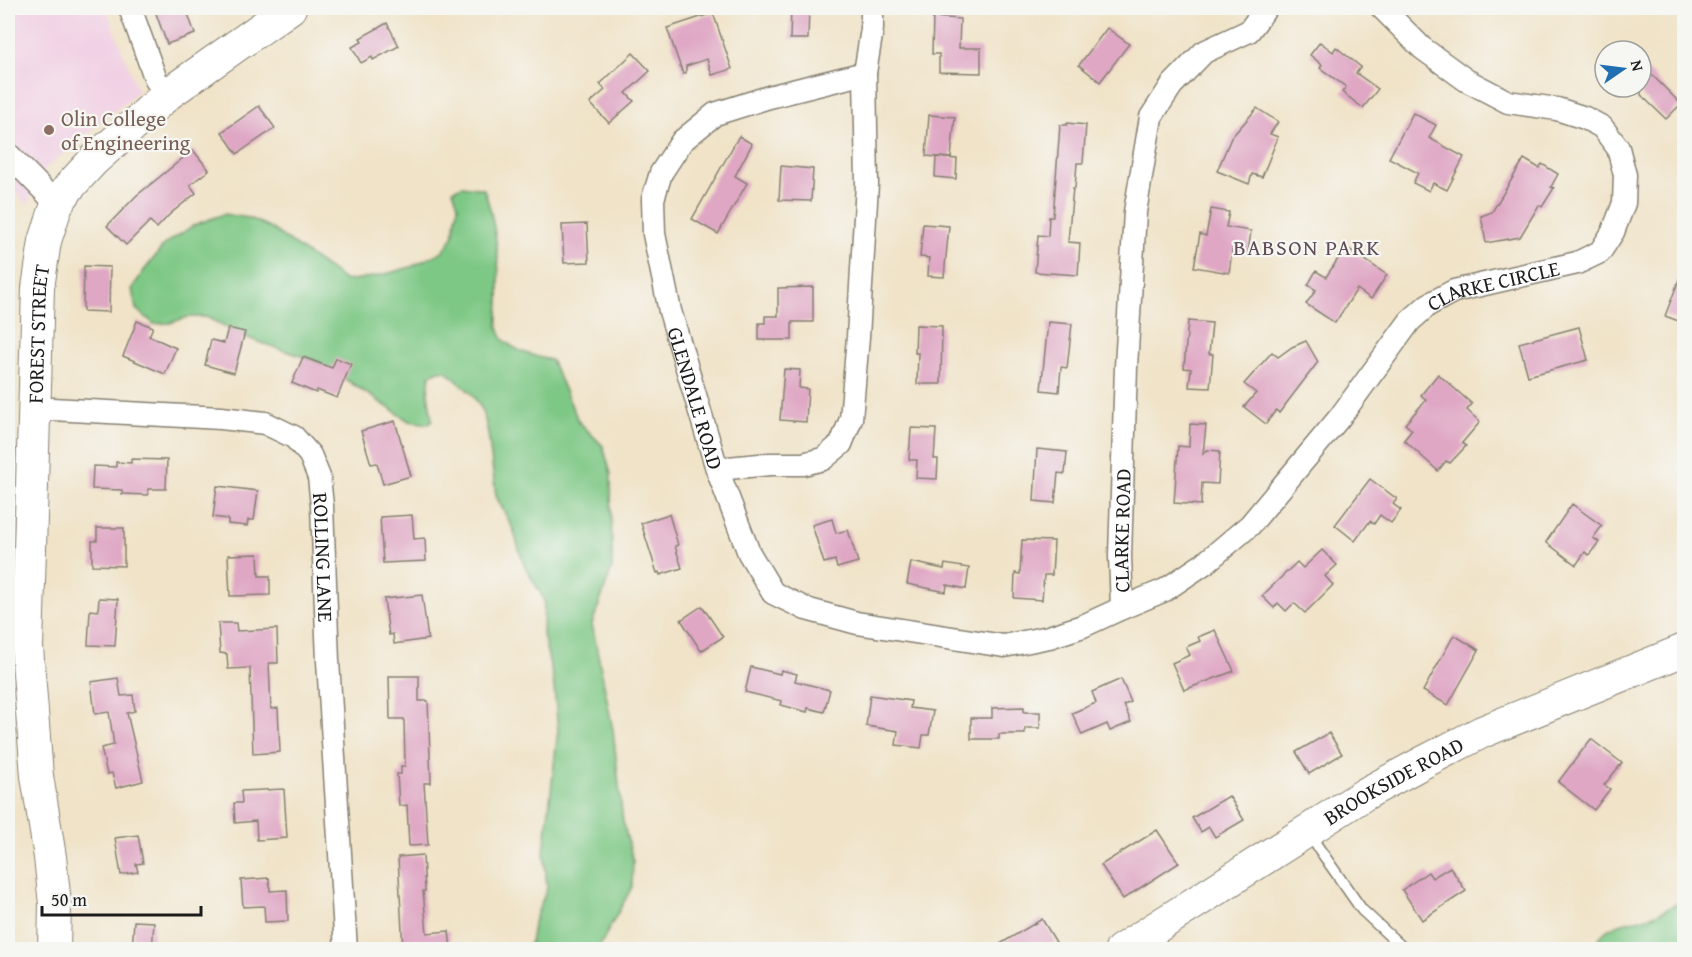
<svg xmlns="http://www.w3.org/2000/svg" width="1692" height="957" font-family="'Gentium Book Plus',serif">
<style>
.built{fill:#f1d0e4}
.green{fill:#7ec885;stroke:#4d7250;stroke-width:1.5}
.building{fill:#dfa7c4}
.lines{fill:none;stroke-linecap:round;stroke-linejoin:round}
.lane-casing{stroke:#868072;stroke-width:13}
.street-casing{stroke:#868072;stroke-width:25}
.secondary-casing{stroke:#868072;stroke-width:34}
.lane{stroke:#fff;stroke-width:10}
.street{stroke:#fff;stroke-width:22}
.secondary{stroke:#fff;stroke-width:32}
.education-dot{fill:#8d6e63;stroke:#f6f6f2;stroke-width:2}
.labels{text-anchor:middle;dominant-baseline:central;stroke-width:4.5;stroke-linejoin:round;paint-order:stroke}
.education-label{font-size:21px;fill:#785e54;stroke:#f6f6f2;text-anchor:start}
.street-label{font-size:21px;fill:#1c1c1c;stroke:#f6f6f2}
.neighbourhood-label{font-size:22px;letter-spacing:1.5px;fill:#604d57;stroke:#f6f6f2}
</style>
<rect width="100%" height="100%" fill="#f6f6f2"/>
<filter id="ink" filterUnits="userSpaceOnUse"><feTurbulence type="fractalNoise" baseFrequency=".0167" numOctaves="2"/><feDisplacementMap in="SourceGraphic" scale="12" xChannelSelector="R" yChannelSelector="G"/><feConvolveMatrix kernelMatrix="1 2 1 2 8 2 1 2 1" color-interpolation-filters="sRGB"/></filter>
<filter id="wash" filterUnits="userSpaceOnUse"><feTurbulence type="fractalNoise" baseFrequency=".008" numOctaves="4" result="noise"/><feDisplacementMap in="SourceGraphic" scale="24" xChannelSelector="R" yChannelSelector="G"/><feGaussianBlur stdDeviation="1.35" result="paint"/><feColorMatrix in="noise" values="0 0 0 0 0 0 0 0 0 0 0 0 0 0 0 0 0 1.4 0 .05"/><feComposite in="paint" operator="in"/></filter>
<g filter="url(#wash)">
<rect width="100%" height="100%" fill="#f0e3c8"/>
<path class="built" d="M 8,8 L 106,8 L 138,91 L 45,169 L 27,205 L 8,182 Z"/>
<g class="green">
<path d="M 462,186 L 484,189 C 497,226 500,265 499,304 C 498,316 495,330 504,340 C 516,352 535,356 551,360 L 579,422 L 603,446 L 611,474 L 612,568 L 592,624 L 613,730 L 623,822 L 633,860 L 632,887 L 598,949 L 529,949 L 533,925 L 547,888 L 544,852 L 558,730 L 553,678 L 543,635 L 544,599 L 524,565 L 513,529 L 496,496 L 488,433 L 483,411 L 472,394 L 446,371 L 439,371 L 430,375 L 428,393 L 432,420 L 429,424 L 409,421 L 319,362 L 253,340 L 206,317 L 188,317 L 170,323 L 154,324 L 136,309 L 132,289 L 143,272 L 164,245 L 194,225 L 224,214 L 249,218 L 269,227 L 346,281 L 378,276 L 411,267 L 443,251 L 453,237 L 458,205 L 453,190 Z"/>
<path d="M 1684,900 L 1684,949 L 1594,949 C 1604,919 1631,924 1654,915 C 1664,911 1674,905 1684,900 Z"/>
</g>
<g id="blocks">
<g class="building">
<path d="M 154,8 L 186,8 L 195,34 L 167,44 Z"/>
<path d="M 791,8 L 809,8 L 808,39 L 790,39 Z"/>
<path d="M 713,13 L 732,69 L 712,75 L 707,59 L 686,66 L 686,73 L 683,74 L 667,28 Z"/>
<path d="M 933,17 L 960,19 L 959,48 L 981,48 L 981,73 L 939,72 L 939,54 L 932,54 Z"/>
<path d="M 387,23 L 399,46 L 373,60 L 372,57 L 361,63 L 352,47 L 362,42 L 360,38 Z"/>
<path d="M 1107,28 L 1129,44 L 1100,82 L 1079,65 Z"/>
<path d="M 1320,42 L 1333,52 L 1336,47 L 1361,67 L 1356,73 L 1378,89 L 1363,108 L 1342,92 L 1346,87 L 1320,68 L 1322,65 L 1310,55 Z"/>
<path d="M 633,53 L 650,71 L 626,93 L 634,101 L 609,123 L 590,103 L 605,90 L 600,84 Z"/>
<path d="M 1641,64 L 1681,104 L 1666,119 L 1641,95 Z"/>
<path d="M 259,106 L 275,128 L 237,154 L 222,132 Z"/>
<path d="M 1257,108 L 1278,122 L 1270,134 L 1278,137 L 1262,177 L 1252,174 L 1249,184 L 1217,171 L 1231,138 Z"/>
<path d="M 1413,113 L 1436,125 L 1429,138 L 1464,157 L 1447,190 L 1433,183 L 1429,191 L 1413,183 L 1418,173 L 1389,158 Z"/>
<path d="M 929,115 L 955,117 L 951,158 L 926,156 Z"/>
<path d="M 1067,123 L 1086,125 L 1083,163 L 1077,163 L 1075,188 L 1073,188 L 1068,242 L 1080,243 L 1078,275 L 1035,272 L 1038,235 L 1048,236 L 1049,217 L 1053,217 L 1060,125 L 1067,125 Z"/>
<path d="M 739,136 L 752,144 L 735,176 L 747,183 L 718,234 L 692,219 Z"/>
<path d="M 193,150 L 209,170 L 190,185 L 196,193 L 170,214 L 157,228 L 150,221 L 126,245 L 107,226 L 136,196 Z"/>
<path d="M 936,157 L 957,159 L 956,179 L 935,177 Z"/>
<path d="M 1524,159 L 1539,168 L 1542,164 L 1558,174 L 1551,187 L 1554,188 L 1542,207 L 1539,205 L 1520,237 L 1486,243 L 1481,216 L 1492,212 Z"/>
<path d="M 781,166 L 813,169 L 811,201 L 779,200 Z"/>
<path d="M 1211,209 L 1229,212 L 1226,227 L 1251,231 L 1248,253 L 1232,251 L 1229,273 L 1194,267 L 1200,234 L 1206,236 Z"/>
<path d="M 587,224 L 589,262 L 564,263 L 562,225 Z"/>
<path d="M 923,224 L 949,226 L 944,277 L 928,276 L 929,258 L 920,257 Z"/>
<path d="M 1346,247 L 1387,275 L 1371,299 L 1357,289 L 1335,323 L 1306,304 L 1316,290 L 1308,285 L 1316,271 L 1326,277 Z"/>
<path d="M 84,266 L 110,267 L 109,312 L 83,311 Z"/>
<path d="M 1683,269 L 1684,270 L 1684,323 L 1665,316 Z"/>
<path d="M 813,287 L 813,322 L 792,322 L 792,340 L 759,340 L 759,323 L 765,323 L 765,316 L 778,316 L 778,288 Z"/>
<path d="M 137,321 L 153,327 L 149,336 L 176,348 L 165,374 L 123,356 Z"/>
<path d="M 1188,321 L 1212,323 L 1209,354 L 1213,354 L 1210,388 L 1189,387 L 1191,369 L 1184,368 Z"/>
<path d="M 1048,322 L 1072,324 L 1067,368 L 1061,367 L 1059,392 L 1041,390 Z"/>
<path d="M 916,325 L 942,326 L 941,384 L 917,384 L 918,353 L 915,353 Z"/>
<path d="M 1579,327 L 1588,360 L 1528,376 L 1519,343 Z"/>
<path d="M 228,328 L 245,332 L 234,373 L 205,365 L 211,340 L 224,343 Z"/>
<path d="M 1306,341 L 1318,362 L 1279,413 L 1276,410 L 1266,424 L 1244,407 L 1256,393 L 1244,384 L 1272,352 L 1278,357 L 1292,347 Z"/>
<path d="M 303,357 L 332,368 L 336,358 L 351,364 L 337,398 L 317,390 L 316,393 L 292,383 Z"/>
<path d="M 784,369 L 800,370 L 799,388 L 808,389 L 806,422 L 780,420 Z"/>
<path d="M 1438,374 L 1472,404 L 1467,410 L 1480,422 L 1462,443 L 1466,446 L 1450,463 L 1446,461 L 1438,471 L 1404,440 L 1412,430 L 1405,424 L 1426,400 L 1421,395 Z"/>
<path d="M 395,421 L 411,476 L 383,484 L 377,463 L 371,464 L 361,431 Z"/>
<path d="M 1190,424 L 1206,425 L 1203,454 L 1207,450 L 1220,451 L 1218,484 L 1202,483 L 1201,505 L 1174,503 L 1178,446 L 1189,447 Z"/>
<path d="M 911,428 L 936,429 L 934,459 L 938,459 L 937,479 L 916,478 L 917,460 L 909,460 Z"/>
<path d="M 1037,449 L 1067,452 L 1065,474 L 1058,473 L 1055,503 L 1034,501 Z"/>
<path d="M 131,459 L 167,460 L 166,489 L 148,489 L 148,495 L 122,494 L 122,490 L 92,489 L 93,466 L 116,467 L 116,462 L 131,463 Z"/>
<path d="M 1370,479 L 1397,499 L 1393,504 L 1401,510 L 1391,523 L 1380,515 L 1374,524 L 1370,521 L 1355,541 L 1335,525 Z"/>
<path d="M 217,486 L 258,491 L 254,520 L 248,520 L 247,526 L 228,524 L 228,519 L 213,517 Z"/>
<path d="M 1572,504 L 1602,526 L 1593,538 L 1599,542 L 1589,555 L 1585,552 L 1576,565 L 1546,542 Z"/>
<path d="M 669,514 L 678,545 L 675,546 L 682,568 L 660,575 L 659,572 L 657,573 L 641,523 Z"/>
<path d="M 412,515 L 414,539 L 425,538 L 426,561 L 383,563 L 380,517 Z"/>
<path d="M 832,519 L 836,533 L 848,530 L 858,562 L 837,568 L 835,560 L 824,563 L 812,525 Z"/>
<path d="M 97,528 L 124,528 L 124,566 L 92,565 L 92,541 L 97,541 Z"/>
<path d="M 1022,540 L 1054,541 L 1052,575 L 1044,575 L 1042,600 L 1014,598 L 1015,573 L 1020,574 Z"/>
<path d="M 1322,550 L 1337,565 L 1325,576 L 1333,585 L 1305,613 L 1294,603 L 1286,611 L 1278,603 L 1274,608 L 1262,596 L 1297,562 L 1303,568 Z"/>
<path d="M 258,554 L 259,576 L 270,576 L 270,595 L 230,596 L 228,555 Z"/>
<path d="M 911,562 L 944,569 L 945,564 L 969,568 L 966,589 L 947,585 L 946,592 L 907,584 Z"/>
<path d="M 422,595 L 428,639 L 394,644 L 393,634 L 389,635 L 384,599 Z"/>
<path d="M 99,598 L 118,599 L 115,646 L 88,645 L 90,610 L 98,611 Z"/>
<path d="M 702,606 L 723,637 L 701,651 L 681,620 Z"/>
<path d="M 218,623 L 236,623 L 237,631 L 277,629 L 278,663 L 269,663 L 271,709 L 278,708 L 280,752 L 253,754 L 250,668 L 228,669 L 227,654 L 220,653 Z"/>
<path d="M 1215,630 L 1234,671 L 1184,690 L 1172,663 L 1190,655 L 1186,647 L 1200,641 L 1198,637 Z"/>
<path d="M 1454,635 L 1479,650 L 1448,705 L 1423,691 Z"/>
<path d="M 751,667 L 780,674 L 781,670 L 797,674 L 795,681 L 830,690 L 824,712 L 808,708 L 807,712 L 781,705 L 782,701 L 745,692 Z"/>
<path d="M 389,676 L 419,676 L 419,701 L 428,701 L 431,783 L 424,783 L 428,845 L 409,846 L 407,805 L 399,806 L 397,774 L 401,774 L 401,766 L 405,766 L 404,719 L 390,719 Z"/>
<path d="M 118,678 L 121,696 L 133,695 L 135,711 L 127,713 L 143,781 L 116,788 L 112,773 L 107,774 L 101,748 L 114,745 L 109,712 L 95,714 L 91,682 Z"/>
<path d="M 1121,679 L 1131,702 L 1124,705 L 1131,722 L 1110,731 L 1107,724 L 1082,735 L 1072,713 L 1096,703 L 1092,692 Z"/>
<path d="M 870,695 L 911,701 L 910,708 L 933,711 L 929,735 L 923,735 L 921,748 L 896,745 L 898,731 L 866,726 Z"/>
<path d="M 1024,707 L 1024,712 L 1040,712 L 1040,728 L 1025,728 L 1025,734 L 999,734 L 999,739 L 971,739 L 971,718 L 992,718 L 992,708 Z"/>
<path d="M 1329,733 L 1342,754 L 1309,774 L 1296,752 Z"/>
<path d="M 1591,739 L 1622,763 L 1604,785 L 1610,789 L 1594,810 L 1558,782 Z"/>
<path d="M 284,789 L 287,838 L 257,840 L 256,821 L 235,823 L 234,803 L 242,803 L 241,791 Z"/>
<path d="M 1229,796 L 1244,820 L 1215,837 L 1209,827 L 1201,832 L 1192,818 Z"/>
<path d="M 1157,830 L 1179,863 L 1123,899 L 1101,865 Z"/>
<path d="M 138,835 L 143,863 L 136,864 L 138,872 L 121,875 L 115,838 Z"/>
<path d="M 423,855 L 425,891 L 423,891 L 427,933 L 449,931 L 451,950 L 403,950 L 398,857 Z"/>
<path d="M 1450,867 L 1466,891 L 1422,920 L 1402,890 L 1428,872 L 1432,878 Z"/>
<path d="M 269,878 L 270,891 L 287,890 L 288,921 L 265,922 L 264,906 L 243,907 L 241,880 Z"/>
<path d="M 1042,919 L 1056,942 L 1043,950 L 990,950 Z"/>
<path d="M 134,921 L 154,922 L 152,950 L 132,950 Z"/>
</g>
</g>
</g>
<g filter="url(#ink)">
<use href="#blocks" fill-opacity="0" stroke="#868072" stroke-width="1.5"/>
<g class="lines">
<defs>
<path id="lane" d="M 1308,833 L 1362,910 L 1405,950"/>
<g id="street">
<path d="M 130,8 L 156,80 L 168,94"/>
<path d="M 865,73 L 872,29 L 872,8"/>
<path d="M 8,154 L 57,204"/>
<path id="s1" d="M 33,408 L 221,418 L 265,423 L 294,437 L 310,455 L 319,477 L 322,506 L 328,661 L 346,950"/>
<path id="s2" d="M 717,469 L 770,464 L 803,464 L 823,459 L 841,444 L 851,419 L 858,337 L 867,184 L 865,73 L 769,97 L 715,114 L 682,141 L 661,173 L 653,199 L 654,234 L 670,311 L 717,469 L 749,553 L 773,593 L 806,609 L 857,623 L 1004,646 L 1049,637 L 1083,626 L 1122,608 L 1120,556 L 1126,367 L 1135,212 L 1151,117 L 1172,85 L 1204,52 L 1249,31 L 1266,8"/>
<path id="s3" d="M 1122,608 L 1165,590 L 1205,563 L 1250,525 L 1340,417 L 1410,321 L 1428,305 L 1454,291 L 1577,263 L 1600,252 L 1613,232 L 1624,203 L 1625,175 L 1618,148 L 1602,127 L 1585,118 L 1557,109 L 1508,102 L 1466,80 L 1422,48 L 1382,8"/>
</g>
<g id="secondary">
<path id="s4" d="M 54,950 L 55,904 L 50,857 L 37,776 L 27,647 L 38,288 L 45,241 L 57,204 L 70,186 L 94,160 L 168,94 L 290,8"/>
<path id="s5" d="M 1121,950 L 1365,794 L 1422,763 L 1482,732 L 1684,650"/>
</g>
</defs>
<use href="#lane" class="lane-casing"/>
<use href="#street" class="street-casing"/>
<use href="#secondary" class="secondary-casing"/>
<use href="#lane" class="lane"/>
<use href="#street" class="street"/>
<use href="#secondary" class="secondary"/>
</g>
</g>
<circle class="education-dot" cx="49" cy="130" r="6"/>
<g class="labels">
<g class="education-label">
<text x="61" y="118">Olin College<tspan x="61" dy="24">of Engineering</tspan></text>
</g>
<g class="street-label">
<text stroke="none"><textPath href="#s3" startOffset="506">CLARKE CIRCLE</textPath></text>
<text stroke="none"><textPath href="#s4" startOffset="618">FOREST STREET</textPath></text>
<text stroke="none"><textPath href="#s2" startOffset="972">GLENDALE ROAD</textPath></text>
<text stroke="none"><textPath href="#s2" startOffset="1623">CLARKE ROAD</textPath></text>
<text stroke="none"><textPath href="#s1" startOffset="393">ROLLING LANE</textPath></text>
<text stroke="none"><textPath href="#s5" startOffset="321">BROOKSIDE ROAD</textPath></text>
</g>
<g class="neighbourhood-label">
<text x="1307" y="247">BABSON PARK</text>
</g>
</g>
<rect width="1692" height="957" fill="none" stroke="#f6f6f2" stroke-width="30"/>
<g transform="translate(1623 69) rotate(76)"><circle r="28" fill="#f6f6f2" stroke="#9f9f9c" stroke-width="1.5"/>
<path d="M0-4.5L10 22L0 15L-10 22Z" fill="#1f6fb2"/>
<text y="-9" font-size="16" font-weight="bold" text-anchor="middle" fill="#1c1c1c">N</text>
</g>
<path d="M42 906v9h159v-9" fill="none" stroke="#1c1c1c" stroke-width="3"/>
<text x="51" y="906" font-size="18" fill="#1c1c1c" stroke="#f6f6f2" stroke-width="4.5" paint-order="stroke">50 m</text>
</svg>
